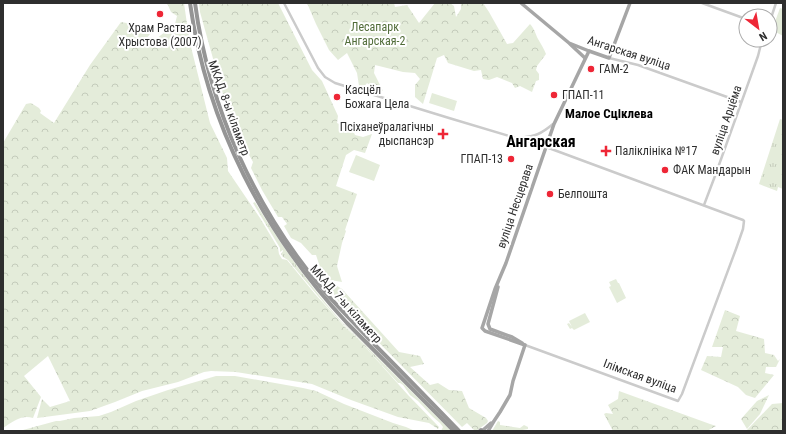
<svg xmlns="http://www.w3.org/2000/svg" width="786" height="434" font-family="'Roboto Condensed',sans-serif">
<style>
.grass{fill:url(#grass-tufts)}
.forest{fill:url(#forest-crowns)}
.park{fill:#e4ecda}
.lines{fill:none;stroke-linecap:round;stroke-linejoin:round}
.minor{stroke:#cbcbcb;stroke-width:2.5}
.major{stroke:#a6a6a6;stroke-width:3.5}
.highway{stroke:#959595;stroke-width:4}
.poi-dot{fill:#ee2636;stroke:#fff;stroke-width:1.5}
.labels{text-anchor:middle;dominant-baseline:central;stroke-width:4;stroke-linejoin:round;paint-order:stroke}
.park-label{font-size:12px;fill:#516c39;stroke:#fff}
.poi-label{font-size:12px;fill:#2e2e2e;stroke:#fff;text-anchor:start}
.street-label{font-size:12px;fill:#2e2e2e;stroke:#fff}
.neighbourhood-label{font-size:13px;font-weight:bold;fill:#000;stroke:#fff}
.district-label{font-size:16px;font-weight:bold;fill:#000;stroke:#fff}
</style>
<defs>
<pattern id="grass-tufts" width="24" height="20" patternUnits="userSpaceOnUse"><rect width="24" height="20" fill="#e4ecda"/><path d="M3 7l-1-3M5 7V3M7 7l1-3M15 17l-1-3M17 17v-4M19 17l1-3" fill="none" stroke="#c4cbbb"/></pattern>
<pattern id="forest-crowns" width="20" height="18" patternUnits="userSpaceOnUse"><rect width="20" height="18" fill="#e4ecda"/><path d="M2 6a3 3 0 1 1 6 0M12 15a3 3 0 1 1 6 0" fill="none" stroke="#c4cbbb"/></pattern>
</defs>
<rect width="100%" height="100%" fill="#fff"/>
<g class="grass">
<path d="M 780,119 L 783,120 L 783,189 L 778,187 L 777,191 L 759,184 Z"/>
<path d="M 255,202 C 281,245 308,284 341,321 L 451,431 L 441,431 L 443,427 L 440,423 L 433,417 L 418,401 L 410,395 L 403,385 L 400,383 L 398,383 L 358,339 L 339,320 L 323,302 L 288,260 L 283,257 L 281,254 L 283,251 L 283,250 L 280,252 L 280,248 L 253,203 Z"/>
<path d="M 498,421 L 500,422 L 500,425 L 520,428 L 524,425 L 528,427 L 528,429 L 517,431 L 492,431 Z"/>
</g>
<g class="forest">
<path d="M 167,3 L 184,3 L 187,24 L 190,43 L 210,123 L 227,158 L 228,171 L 260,218 L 278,248 L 279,254 L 282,259 L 287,260 L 315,294 L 344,326 L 358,339 L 408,395 L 439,427 L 438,429 L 429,423 L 398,417 L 351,400 L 312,384 L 236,372 L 211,371 L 204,372 L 178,382 L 142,391 L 115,402 L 90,411 L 37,418 L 42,399 L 50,407 L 70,401 L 48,356 L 24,376 L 41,397 L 33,418 C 22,414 12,422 3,428 L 3,143 L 26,104 L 31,103 L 39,108 L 41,111 L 40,113 L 54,123 L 90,65 L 121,22 L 143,26 L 146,31 L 150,34 L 146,39 L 147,42 L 149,43 L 156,39 L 175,24 L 177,16 L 171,12 Z"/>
<path d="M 199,3 L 278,3 L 312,70 L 322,81 L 338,116 L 337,123 L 346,127 L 351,126 L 355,135 L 363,137 L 372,134 L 365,153 L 354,150 L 346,155 L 336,186 L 357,194 L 345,230 L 346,231 L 342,243 L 337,266 L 342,282 L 330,280 L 320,267 L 316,255 L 312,255 L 301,243 L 291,238 L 284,226 L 287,224 L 282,217 L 278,217 L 262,190 L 251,168 L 253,162 L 243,144 L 237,142 L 231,123 L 200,12 Z"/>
<path d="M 307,3 L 394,3 L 395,7 L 407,5 L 419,23 L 435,3 L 450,3 L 454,6 L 456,17 L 461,9 L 461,3 L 483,3 L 489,12 L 507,44 L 513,43 L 530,24 C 535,30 535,33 538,39 C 541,44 544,49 546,54 L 537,66 L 536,70 L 539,74 L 539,80 L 536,81 L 532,92 L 520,86 L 515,88 L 512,83 L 497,77 L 489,80 L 483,79 L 481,70 L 474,71 L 448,63 L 444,55 L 437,58 L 423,104 L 415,97 L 415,85 L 420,79 L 415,73 L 403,72 L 375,65 L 374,73 L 383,91 L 377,90 L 367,83 L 364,87 L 359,86 L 357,73 L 347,53 L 338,60 L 329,50 L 316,24 Z"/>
<path d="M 329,281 L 342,289 L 399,352 L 420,356 L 424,364 L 410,367 L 430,385 L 438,383 L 449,390 L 462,391 L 469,408 L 486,418 L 488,421 L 487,423 L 476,431 L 475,431 L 467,423 L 462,427 L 339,302 L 327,283 Z"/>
<path d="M 725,310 L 740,316 L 736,331 L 764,339 L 765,353 L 774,355 L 778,361 L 780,359 L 776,367 L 766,367 L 765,373 L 774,375 L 755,398 L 746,395 L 738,387 L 701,370 L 707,356 L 721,357 L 723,347 L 712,347 Z"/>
<path d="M 216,376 L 235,376 L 303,388 L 316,391 L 344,404 L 393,423 L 406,427 L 415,431 L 15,431 L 23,430 L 56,421 L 60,421 L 74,418 L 99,416 L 111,412 L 136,401 L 168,390 Z"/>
<path d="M 619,391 L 710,424 L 716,426 L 707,431 L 613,431 L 604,414 L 606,413 L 613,414 L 608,405 L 618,399 Z"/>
<path d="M 769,395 L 760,414 L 747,429 L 741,419 L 757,401 Z"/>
<path d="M 783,403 L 783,431 L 746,431 L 772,404 Z"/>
</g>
<g class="park">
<path d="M 780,8 L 783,9 L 783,36 L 772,30 Z"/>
<path d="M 432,93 L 457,101 L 454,111 L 429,103 Z"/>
<path d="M 356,155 L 380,165 L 374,181 L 349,172 Z"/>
<path d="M 616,279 L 618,283 L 619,283 L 626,298 L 617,303 L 609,287 L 611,286 L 609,282 Z"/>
<path d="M 585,313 L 590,322 L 574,330 L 572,328 L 570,329 L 567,324 L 569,323 L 572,327 L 569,321 Z"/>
</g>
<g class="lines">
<g class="minor">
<path d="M 284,3 L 318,68 L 325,77 L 335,83 L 449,118 L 546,147 L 743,220 L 744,221 L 743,229 L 736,249 L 682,394 L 678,401 L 525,345"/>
<path d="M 702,3 L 746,19"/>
<path d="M 770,21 L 776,3"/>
<path d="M 609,58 L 638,65 L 741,102"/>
<path d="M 520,138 C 536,136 541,134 553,124"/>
<path d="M 704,205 L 715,176 L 758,56 L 762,40"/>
</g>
<g class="major">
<path d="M 521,3 L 569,43 L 589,51 L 609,58 L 630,3"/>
<path d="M 570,44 L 585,58"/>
<path d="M 498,287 L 488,324 L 490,329 L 512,337 L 522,343"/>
<path d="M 482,431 L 491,423"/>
<path d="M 488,431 L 494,421 L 500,412 L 510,395 L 513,381 L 525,345 L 485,331 L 482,328 L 495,289 L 506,263 L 554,124 L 589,51"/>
</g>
<g class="highway">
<path d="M 190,3 C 207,125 264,233 347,323 L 454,431"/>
<path d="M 195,3 C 209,108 256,211 325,292 C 339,308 354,323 368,338 C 399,369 429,400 459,431"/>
<path d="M 480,431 L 481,430"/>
</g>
</g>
<g class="poi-dot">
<circle cx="160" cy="14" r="4"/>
<circle cx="591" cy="69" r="4"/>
<circle cx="554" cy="95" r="4"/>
<circle cx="337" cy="97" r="4"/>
<path d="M441 128h4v4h4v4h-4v4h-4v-4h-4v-4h4z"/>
<path d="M604 145h4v4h4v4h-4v4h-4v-4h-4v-4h4z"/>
<circle cx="511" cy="159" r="4"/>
<circle cx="665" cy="170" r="4"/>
<circle cx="550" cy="194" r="4"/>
</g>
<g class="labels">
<g class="park-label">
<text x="375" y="27">Лесапарк<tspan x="375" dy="14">Ангарская-2</tspan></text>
</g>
<g class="poi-label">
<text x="160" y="28" text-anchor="middle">Храм Раства<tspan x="160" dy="14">Хрыстова (2007)</tspan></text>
<text x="599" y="69">ГАМ-2</text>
<text x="345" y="90">Касцёл<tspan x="345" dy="14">Божага Цела</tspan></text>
<text x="562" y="95">ГПАП-11</text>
<text x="434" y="127" text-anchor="end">Псіханеўралагічны<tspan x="434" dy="14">дыспансэр</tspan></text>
<text x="615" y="151">Паліклініка №17</text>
<text x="503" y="159" text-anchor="end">ГПАП-13</text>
<text x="673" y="170">ФАК Мандарын</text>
<text x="558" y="194">Белпошта</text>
</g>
<g class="street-label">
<text transform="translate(629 53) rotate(18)">Ангарская вуліца</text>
<text transform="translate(229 108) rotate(70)">МКАД, 8-ы кіламетр</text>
<text transform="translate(726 120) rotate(-71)">вуліца Арцёма</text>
<text transform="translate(515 206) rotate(-71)">вуліца Несцерава</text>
<text transform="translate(346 304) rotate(48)">МКАД, 7-ы кіламетр</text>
<text transform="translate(640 376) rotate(20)">Ілімская вуліца</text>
</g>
<g class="neighbourhood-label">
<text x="609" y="113">Малое Сціклева</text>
</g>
<g class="district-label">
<text x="541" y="141">Ангарская</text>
</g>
</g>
<rect width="786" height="434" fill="none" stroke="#2e2e2e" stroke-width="8"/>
<g transform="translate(758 28) rotate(149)"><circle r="19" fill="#ffffff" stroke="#ababab"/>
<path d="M0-3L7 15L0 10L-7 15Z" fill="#ee2636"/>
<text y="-6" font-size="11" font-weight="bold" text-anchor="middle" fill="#2e2e2e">N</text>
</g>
</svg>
